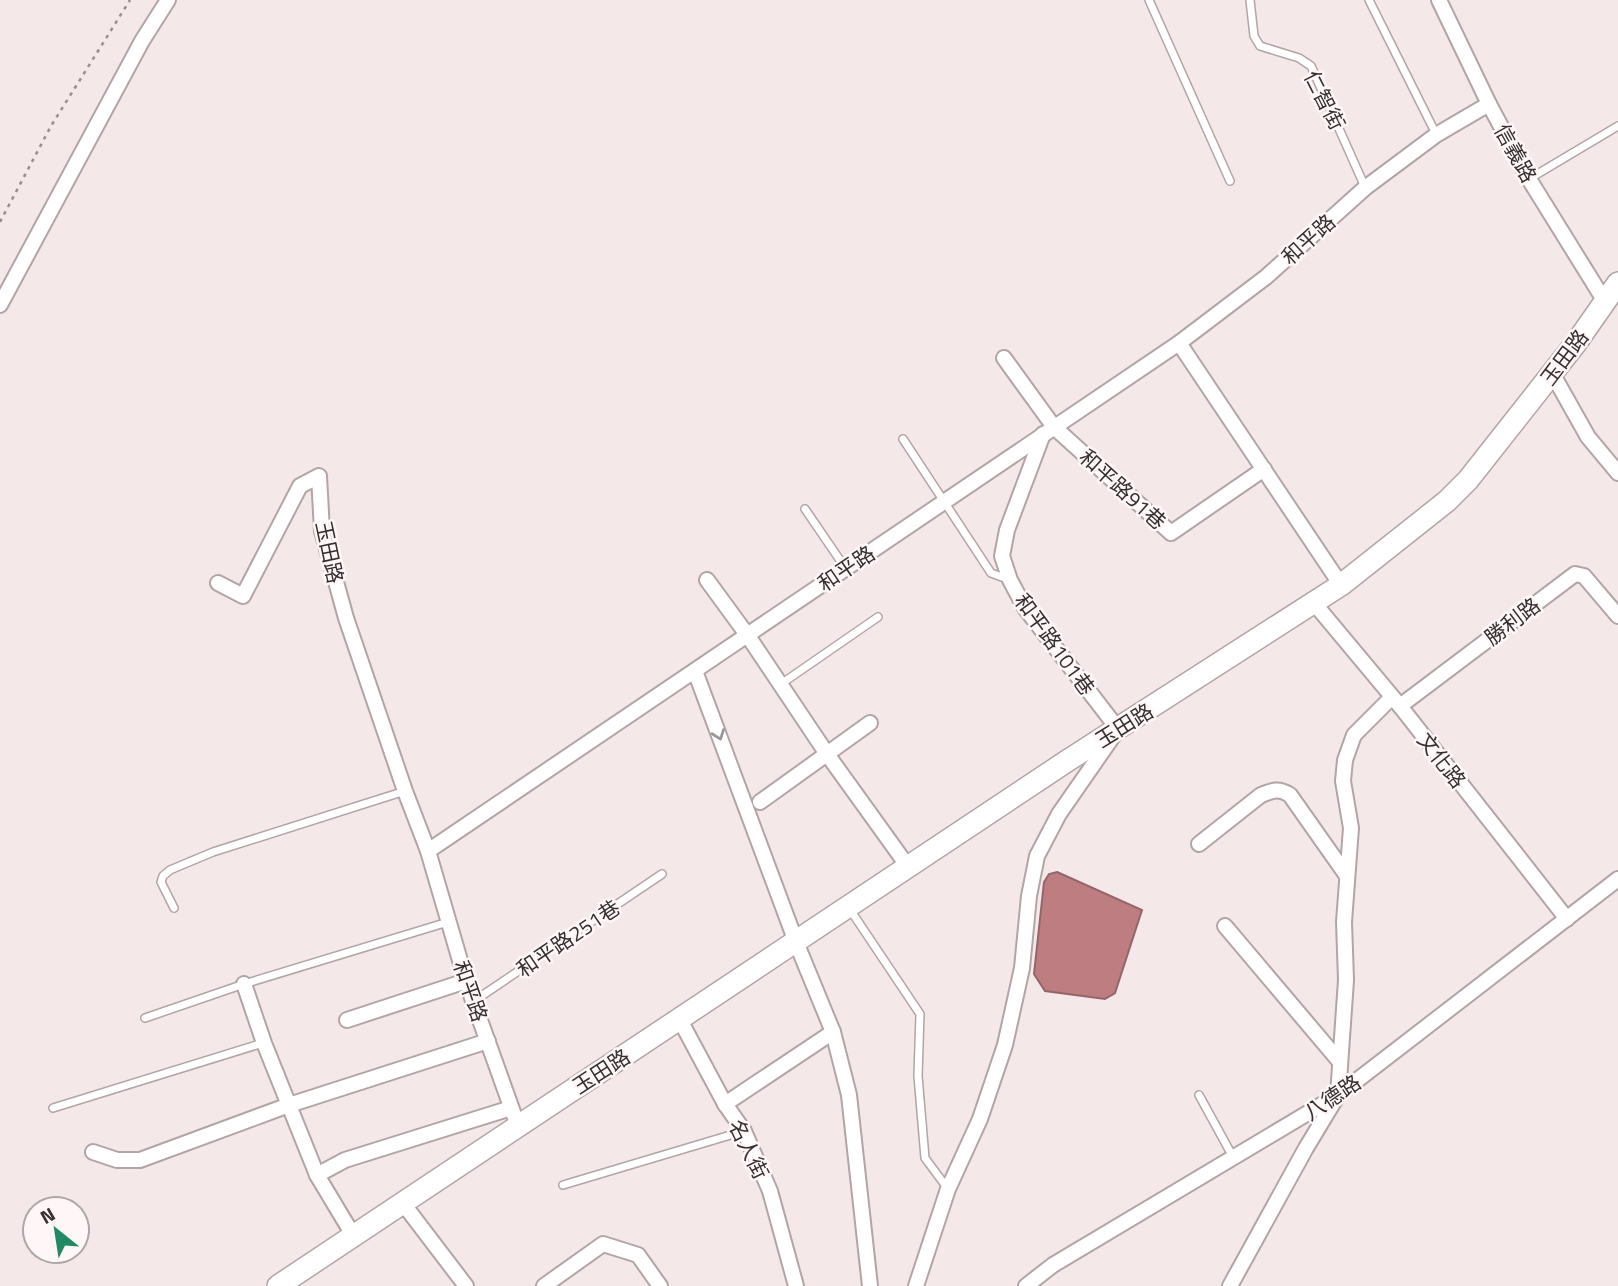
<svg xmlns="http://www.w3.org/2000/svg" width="1618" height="1286" font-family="'Titillium Web','Noto Sans TC',sans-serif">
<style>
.water{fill:#bd7d81;stroke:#946669;stroke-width:2}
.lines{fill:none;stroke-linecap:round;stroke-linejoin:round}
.lane-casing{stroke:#b2a5a6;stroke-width:10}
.street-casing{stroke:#b2a5a6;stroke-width:18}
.secondary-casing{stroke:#b2a5a6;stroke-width:24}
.path{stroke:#978e8f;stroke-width:2.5;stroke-dasharray:3.5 5;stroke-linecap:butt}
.lane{stroke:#fff;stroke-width:7}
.street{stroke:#fff;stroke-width:14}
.secondary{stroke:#fff;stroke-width:21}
.oneway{stroke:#9a9798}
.labels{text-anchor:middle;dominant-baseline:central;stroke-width:5;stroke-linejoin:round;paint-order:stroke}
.street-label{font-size:21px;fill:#342f30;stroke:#fff7f7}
</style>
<rect width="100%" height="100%" fill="#f5e8e9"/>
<path class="water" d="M 1057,872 L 1142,910 L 1115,993 L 1105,999 L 1045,991 L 1034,974 L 1044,882 L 1049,874 Z"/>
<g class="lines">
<defs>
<g id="lane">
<path d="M 1149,0 L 1230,181"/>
<path d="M 1250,0 L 1254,36 L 1260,46 L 1299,58 L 1311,66 L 1365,187"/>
<path d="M 1369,0 L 1436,134"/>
<path d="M 1529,179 L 1618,126"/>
<path d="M 903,439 L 991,573 L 1010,580"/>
<path d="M 805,509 L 846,569"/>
<path d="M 781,684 L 878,617"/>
<path d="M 174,908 L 161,882 L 163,876 L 170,870 L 213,852 L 405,791"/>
<path d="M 849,908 L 920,1014 L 918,1076 L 925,1158 L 948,1189"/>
<path d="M 474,1001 L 662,874"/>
<path d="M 145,1018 L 244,984 L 448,922"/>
<path d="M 1199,1095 L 1233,1157"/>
<path d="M 53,1108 L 263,1043"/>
<path d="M 563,1185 L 744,1131"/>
</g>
<g id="street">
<path d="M 1439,0 L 1489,104 L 1529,179 L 1604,300"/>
<path d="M 0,305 L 142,41 L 168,0"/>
<path d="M 1179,343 L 1341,585"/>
<path d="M 1004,358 L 1054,427 L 1171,533 L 1264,469"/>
<path d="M 1552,373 L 1588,437 L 1618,473"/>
<path d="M 707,580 L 748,636 L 827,754 L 909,868"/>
<path d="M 218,583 L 243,596 L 300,486 L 319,476 L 322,531 L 346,618 L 405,791 L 428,851 L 466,981 L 518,1126"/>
<path d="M 1314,603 L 1400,706 L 1567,919"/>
<path d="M 695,671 L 796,942 L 833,1032 L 849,1095 L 870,1286"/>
<path d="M 1400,706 L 1575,574 L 1584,576 L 1618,616"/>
<path d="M 760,802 L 870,723"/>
<path d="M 1199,844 L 1261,795 C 1273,790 1279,788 1290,795 L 1347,876"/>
<path d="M 428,851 L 1179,343 L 1266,277 L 1365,188 L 1436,135 L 1489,104"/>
<path d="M 1225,926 L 1340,1062"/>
<path d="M 244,984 L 264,1043 L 317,1175 L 353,1235"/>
<path d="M 347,1020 L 466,981"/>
<path d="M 680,1020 L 725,1104 L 744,1131 L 770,1191 L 796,1286"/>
<path d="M 725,1104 L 833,1032"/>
<path d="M 93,1152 L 117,1160 L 140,1160 L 289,1105 L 488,1041"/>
<path d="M 317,1175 L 345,1160 L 511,1108"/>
<path d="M 402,1202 L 466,1286"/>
<path d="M 544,1286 L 603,1244 L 638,1255 L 660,1286"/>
<path d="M 916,1286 L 948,1189 L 980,1119 L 1005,1045 L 1022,968 L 1029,896 L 1037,856 L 1059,814 L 1118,729 L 1025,608 L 1010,580 L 1002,556 L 1007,530 L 1043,434"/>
<path d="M 1026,1286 L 1053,1265 L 1338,1095 L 1618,879"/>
<path d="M 1230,1286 L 1306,1148 L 1338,1095 L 1346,980 L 1344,922 L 1351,828 L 1343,781 L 1345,760 L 1354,735 L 1392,697"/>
</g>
<path id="secondary" d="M 278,1286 L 1067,761 L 1341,585 L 1447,501 L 1468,480 L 1576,343 L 1618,283"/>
</defs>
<use href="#lane" class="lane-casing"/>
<use href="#street" class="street-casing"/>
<use href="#secondary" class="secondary-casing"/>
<path class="path" d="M 0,222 L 51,126 L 130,0"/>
<use href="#lane" class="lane"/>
<use href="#street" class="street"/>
<use href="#secondary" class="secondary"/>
</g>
<defs><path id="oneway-chevron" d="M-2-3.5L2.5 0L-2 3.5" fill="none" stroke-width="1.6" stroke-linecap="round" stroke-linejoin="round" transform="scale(1.75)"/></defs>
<use class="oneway" href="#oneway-chevron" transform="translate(719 735) rotate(70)"/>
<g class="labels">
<g class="street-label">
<text transform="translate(1325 100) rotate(63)">仁智街</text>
<text transform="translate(1516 153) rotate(61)">信義路</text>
<text transform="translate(1308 239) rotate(-42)">和平路</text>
<text transform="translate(1564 357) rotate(-53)">玉田路</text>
<text transform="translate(1123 489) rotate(42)">和平路91巷</text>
<text transform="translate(330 552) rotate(78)">玉田路</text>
<text transform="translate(846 568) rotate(-34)">和平路</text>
<text transform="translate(1512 621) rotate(-37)">勝利路</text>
<text transform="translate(1055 644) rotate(54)">和平路101巷</text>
<text transform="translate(1124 725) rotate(-32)">玉田路</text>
<text transform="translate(1442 760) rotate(52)">文化路</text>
<text transform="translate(568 938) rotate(-34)">和平路251巷</text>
<text transform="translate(471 991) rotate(71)">和平路</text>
<text transform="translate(601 1071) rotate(-33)">玉田路</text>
<text transform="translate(1332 1097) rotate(-34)">八德路</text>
<text transform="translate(749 1149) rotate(64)">名人街</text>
</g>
</g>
<g transform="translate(56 1230) rotate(330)"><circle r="33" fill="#fff7f7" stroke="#aea7a7" stroke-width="2"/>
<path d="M0-5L12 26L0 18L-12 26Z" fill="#218966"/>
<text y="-10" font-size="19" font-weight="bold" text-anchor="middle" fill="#342f30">N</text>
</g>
</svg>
